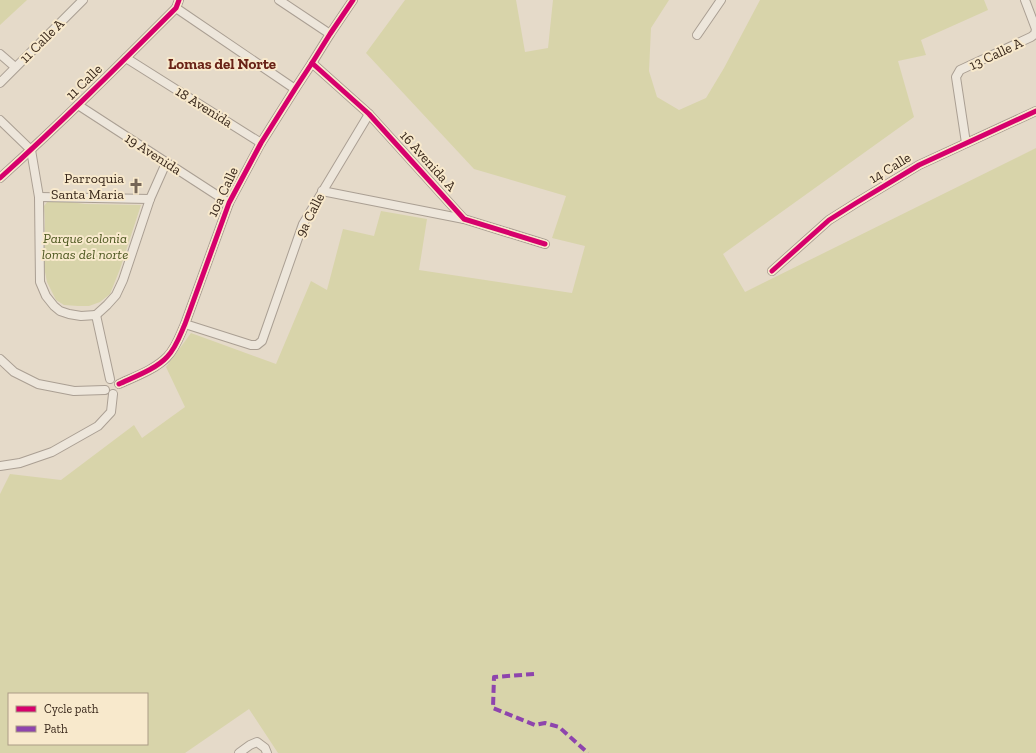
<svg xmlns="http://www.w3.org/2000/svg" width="1036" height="753" font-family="'Zilla Slab',serif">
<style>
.green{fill:#d8d4aa;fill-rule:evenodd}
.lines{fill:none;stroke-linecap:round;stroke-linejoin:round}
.street-casing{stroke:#aa9f93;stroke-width:10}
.street{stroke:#ede6db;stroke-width:8}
.quiet{stroke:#8e44ad;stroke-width:4;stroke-dasharray:8 4;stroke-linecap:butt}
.cycleway-casing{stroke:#f8e9cc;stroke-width:8}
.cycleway{stroke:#d6006c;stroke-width:5}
.labels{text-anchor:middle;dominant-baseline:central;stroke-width:4;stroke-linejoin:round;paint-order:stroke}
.street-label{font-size:14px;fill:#38271a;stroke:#f8e9cc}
.poi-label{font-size:14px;fill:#38271a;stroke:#f8e9cc;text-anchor:end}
.park-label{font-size:14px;font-style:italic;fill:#4c571f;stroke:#f8e9cc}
.neighbourhood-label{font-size:15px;font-weight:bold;fill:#692216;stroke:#f8e9cc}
</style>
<rect width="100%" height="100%" fill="#e5dac9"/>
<g class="green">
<path d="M 0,0 L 27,0 L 0,25 Z"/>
<path d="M 405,0 L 516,0 L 525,52 L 548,48 L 553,0 L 669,0 L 651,28 L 649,71 L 657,97 L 679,110 L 706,98 L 724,68 L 760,0 L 984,0 L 988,10 L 921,40 L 926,55 L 898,61 L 914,117 L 723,254 L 745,292 L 1036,148 L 1036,753 L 278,753 L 249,709 L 185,753 L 0,753 L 0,494 L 10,474 L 61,480 L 134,425 L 142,438 L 185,407 L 166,367 L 191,333 L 276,364 L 311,281 L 327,290 L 343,229 L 374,236 L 381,211 L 427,219 L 419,270 L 572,293 L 585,246 L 552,238 L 566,196 L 474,169 L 366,53 ZM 9,694 L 147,694 L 147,744 L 9,744 Z"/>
<path d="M 48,201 L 70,202 L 85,204 L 141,205 L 120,269 L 110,294 L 100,302 L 89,306 L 78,306 L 64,305 L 56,300 L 47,282 L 44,267 L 45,220 L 44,206 Z"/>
</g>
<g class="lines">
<defs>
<g id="street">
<path d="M 279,0 L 330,34"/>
<path d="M 176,8 L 295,89"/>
<path d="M 697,35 L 721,0"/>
<path d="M 0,54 L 15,67"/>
<path d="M 126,58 L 261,143"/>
<path d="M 312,63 L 369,114 L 464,219 L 545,244"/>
<path d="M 0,83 L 83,0"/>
<path d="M 78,105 L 229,203"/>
<path d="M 0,120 L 31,150 L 39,197 L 40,282 L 46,296 L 54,306 L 60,311 L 69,314 L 81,316 L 96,315"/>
<path d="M 966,143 L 956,77 L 960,70 L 1031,37 L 1035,34 L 1036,29 L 1025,0"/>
<path d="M 0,178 C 61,123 118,66 176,8 L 179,0"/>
<path d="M 322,191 L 464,219"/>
<path d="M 39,197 L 150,199"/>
<path d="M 772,271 L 829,220 L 856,203 L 919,165 L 1036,111"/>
<path d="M 96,315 L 107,305 L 116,295 L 123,280 L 150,199 L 166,163"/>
<path d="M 96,315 L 110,379"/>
<path d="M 185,324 L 251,345 L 257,345 L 262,341 L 303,224 L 369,114"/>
<path d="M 0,359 L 14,372 L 38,384 L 74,391 L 105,390"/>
<path d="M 119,384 C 134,377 156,369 167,357 C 176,348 180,335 185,324 L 229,203 L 261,143 L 295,89 L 312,63 L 330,34 L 353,0"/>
<path d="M 0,466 L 20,463 L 52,452 L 98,426 L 111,412 L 113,394"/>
<path d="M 239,753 L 250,745 L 257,742 L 265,748 L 267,753"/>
</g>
</defs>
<use href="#street" class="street-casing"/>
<use href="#street" class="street"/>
<path class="quiet" d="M 534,674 L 494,677 L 493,708 L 535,725 L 545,723 L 559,727 L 588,753"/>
<defs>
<g id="cycleway">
<path d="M 312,63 L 369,114 L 464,219 L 545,244"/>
<path d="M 0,178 C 61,123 118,66 176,8 L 179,0"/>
<path d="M 772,271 L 829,220 L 856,203 L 919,165 L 1036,111"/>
<path d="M 119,384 C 134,377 156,369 167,357 C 176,348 180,335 185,324 L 229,203 L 261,143 L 295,89 L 312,63 L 330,34 L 353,0"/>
</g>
</defs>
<use href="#cycleway" class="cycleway-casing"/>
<use href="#cycleway" class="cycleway"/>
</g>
<defs>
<symbol id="church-bare" viewBox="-9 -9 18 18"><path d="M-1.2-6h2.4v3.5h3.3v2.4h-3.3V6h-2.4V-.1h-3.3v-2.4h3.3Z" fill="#756657" stroke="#f8e9cc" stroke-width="2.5" paint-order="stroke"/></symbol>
</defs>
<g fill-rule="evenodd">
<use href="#church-bare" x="125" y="175" width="22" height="22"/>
</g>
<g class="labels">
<g class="street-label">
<text transform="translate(42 41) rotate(-45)">11 Calle A</text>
<text transform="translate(996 54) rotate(-25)">13 Calle A</text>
<text transform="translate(84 82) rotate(-44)">11 Calle</text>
<text transform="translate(204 107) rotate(32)">18 Avenida</text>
<text transform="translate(153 154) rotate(33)">19 Avenida</text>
<text transform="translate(428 161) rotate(48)">16 Avenida A</text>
<text transform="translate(890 168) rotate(-31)">14 Calle</text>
<text transform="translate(223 192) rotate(-65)">10a Calle</text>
<text transform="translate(310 215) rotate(-63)">9a Calle</text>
</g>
<g class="poi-label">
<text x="124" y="178">Parroquia<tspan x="124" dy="16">Santa Maria</tspan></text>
</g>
<g class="park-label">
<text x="85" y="238">Parque colonia<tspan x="85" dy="16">lomas del norte</tspan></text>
</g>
<g class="neighbourhood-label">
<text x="222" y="64">Lomas del Norte</text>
</g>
</g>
<rect x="8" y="693" width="140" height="52" fill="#f8e9cc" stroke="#ab9b85"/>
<rect x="16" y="706" width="20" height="6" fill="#d6006c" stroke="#ab9b85"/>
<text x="44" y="713" font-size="12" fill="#38271a">Cycle path</text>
<rect x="16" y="726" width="20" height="6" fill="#8e44ad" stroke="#ab9b85"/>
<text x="44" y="733" font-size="12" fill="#38271a">Path</text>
</svg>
